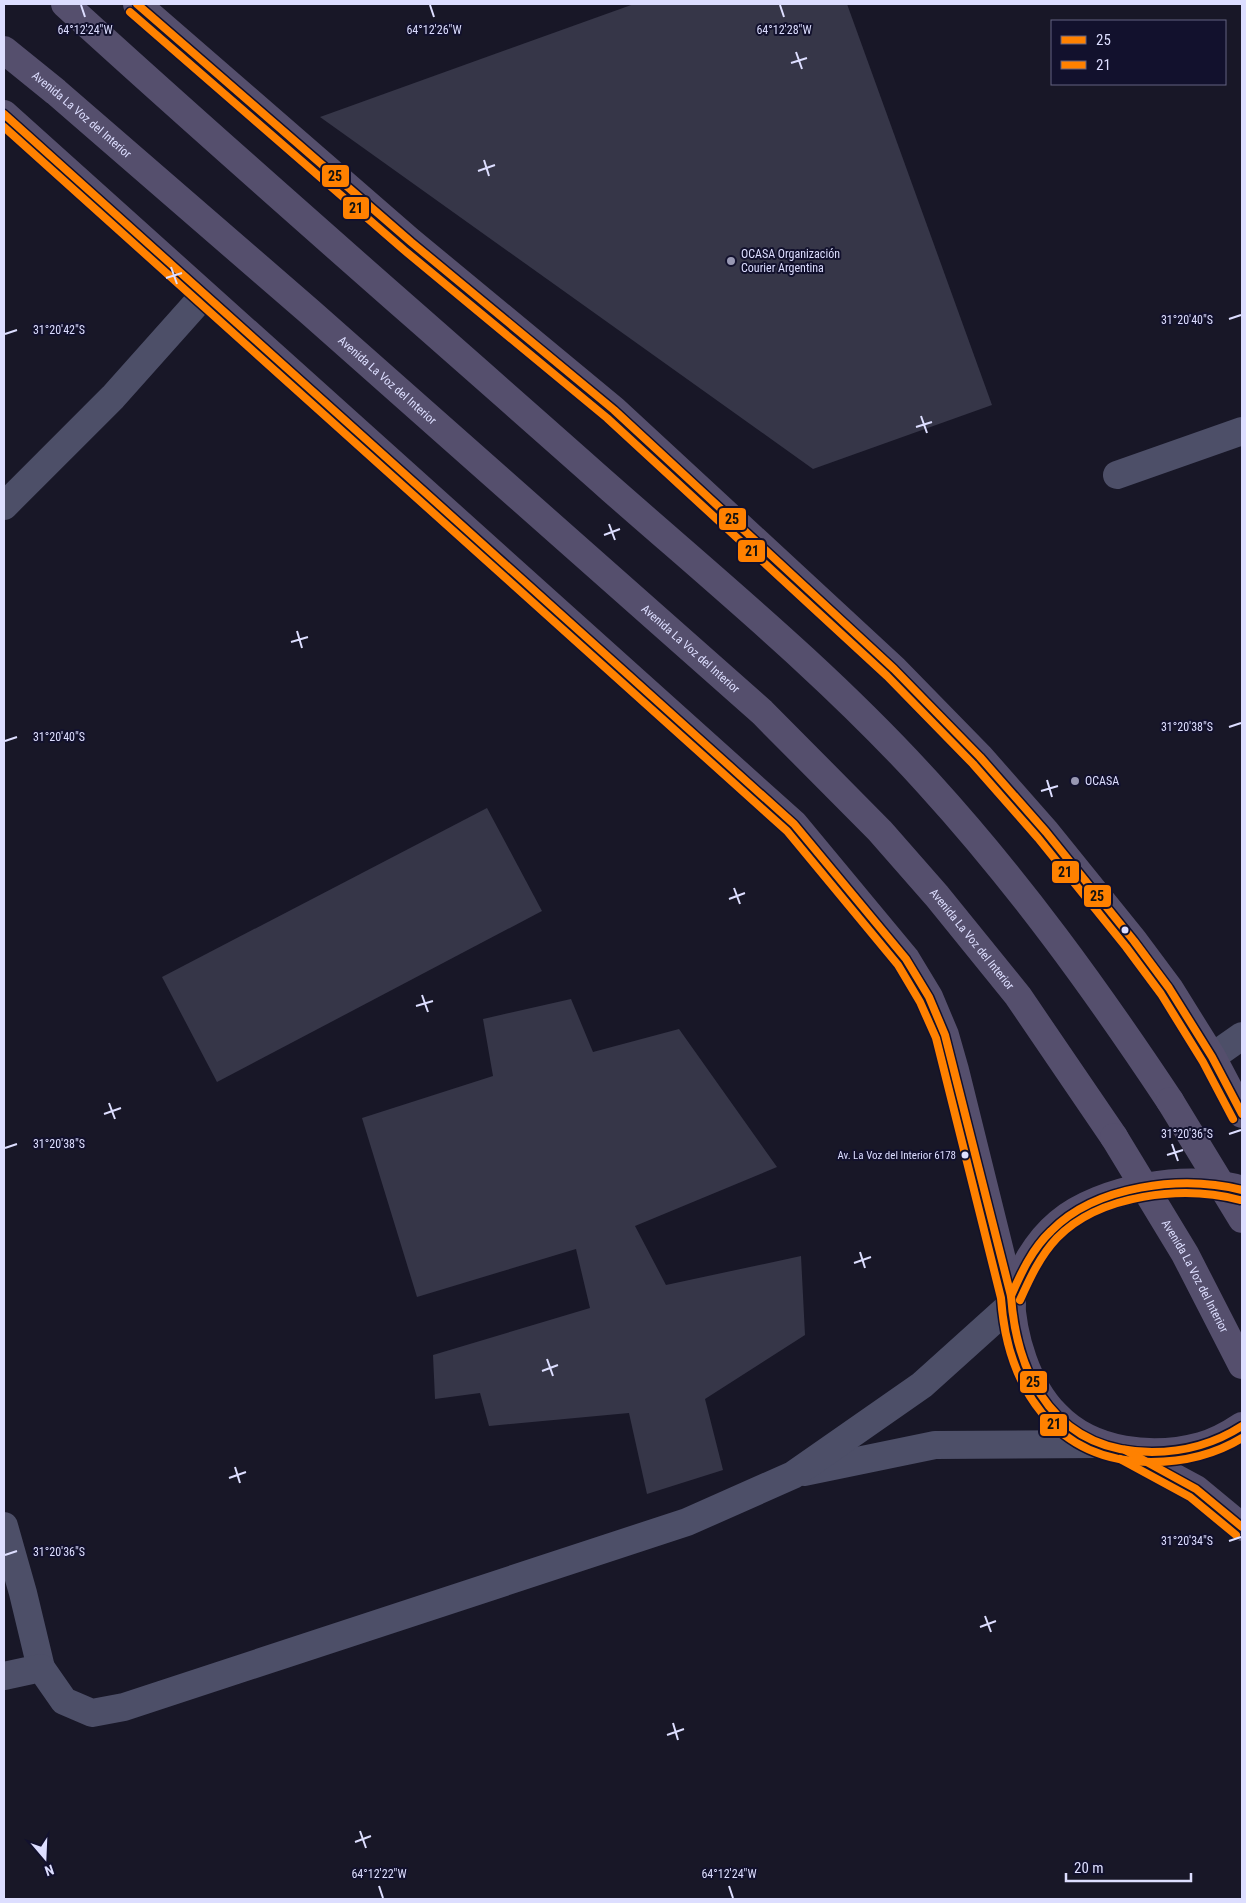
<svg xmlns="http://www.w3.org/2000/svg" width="1246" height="1903" font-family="'Roboto Condensed',sans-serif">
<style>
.building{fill:#363648}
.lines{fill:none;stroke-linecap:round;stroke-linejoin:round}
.minor{stroke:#4d4f68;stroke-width:28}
.major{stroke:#554f6d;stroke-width:28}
.major-bridge{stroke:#554f6d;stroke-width:28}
.bus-1-casing{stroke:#12112d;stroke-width:11}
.bus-2-casing{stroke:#12112d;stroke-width:11}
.bus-1{stroke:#ff8100;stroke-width:8}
.bus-2{stroke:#ff8100;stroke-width:8}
.ticks{fill:none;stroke:#dddeff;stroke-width:2}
.poi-dot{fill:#9898b3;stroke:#12112d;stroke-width:2}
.bus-dot{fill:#dddeff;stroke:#12112d;stroke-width:2}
.labels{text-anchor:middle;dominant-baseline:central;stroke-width:4;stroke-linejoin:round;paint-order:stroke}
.bus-label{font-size:11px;fill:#dddeff;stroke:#12112d;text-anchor:end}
.street-label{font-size:12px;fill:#dddeff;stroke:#12112d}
.poi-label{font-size:12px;fill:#dddeff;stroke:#12112d;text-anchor:start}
.ticks-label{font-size:12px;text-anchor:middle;fill:#dddeff;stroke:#12112d;stroke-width:4;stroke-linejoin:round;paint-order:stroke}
.line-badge{stroke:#12112d;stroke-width:2}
.pale-badge-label{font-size:14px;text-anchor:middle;font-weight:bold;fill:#111}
</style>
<rect width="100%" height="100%" fill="#181727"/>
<g class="building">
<path d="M 634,4 L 847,4 L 992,405 L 813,469 L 320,117 Z"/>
<path d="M 487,808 L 542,911 L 217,1082 L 162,977 Z"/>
<path d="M 571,999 L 593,1052 L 679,1029 L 777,1167 L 635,1226 L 666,1285 L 801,1256 L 805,1335 L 705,1399 L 723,1470 L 647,1494 L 629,1413 L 489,1426 L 480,1393 L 435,1399 L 433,1355 L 590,1308 L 576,1249 L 417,1297 L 362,1118 L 493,1076 L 483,1019 Z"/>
</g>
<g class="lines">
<g class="minor">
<path d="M 1117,475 L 1242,431"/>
<path d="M 4,506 L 113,397 L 204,295"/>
<path d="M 1212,1057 L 1242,1036"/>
<path d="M 804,1472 L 935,1445 L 1101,1444"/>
<path d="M 4,1526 L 23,1593 L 41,1668"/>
<path d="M 4,1676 L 41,1668 L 64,1701 L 92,1713 L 124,1707 L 687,1522 L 793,1475 L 922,1385 L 1012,1304"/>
</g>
<g class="major">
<path d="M 65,4 C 244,168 429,327 611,489 C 719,584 831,676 928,783 C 1019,883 1095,988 1170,1101"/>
<path d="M 137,4 L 411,242 L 614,410 L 894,669 L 980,757 L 1046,832 L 1134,941 L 1169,988 L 1212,1057 L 1242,1114"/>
<path id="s1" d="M 4,50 L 56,92 L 310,312 L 762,712 L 880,831 L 937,896 L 1018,996 L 1114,1137"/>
<path d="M 4,114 L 794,824 L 906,959 L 929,997 L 945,1035 L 955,1070 L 1011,1296 C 1012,1336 1027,1386 1056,1415 C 1092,1453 1153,1459 1201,1446 C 1216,1442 1230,1434 1242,1426"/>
<path d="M 1011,1296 C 1023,1269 1035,1243 1059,1223 C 1100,1188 1192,1172 1242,1190"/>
<path d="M 1131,1454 L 1196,1489 L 1242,1527"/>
</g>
<g class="major-bridge">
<path d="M 1170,1101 L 1242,1219"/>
<path id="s2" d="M 1114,1137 L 1185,1254 L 1242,1365"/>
</g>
<defs>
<g id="bus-1">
<path d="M 137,4 L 411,242 L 614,410 L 894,669 L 980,757 L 1046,832 L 1134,941 L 1169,988 L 1212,1057 L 1242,1114"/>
<path d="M 4,114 L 794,824 L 906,959 L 929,997 L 945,1035 L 1011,1296 C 1017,1381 1059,1452 1152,1452 C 1185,1452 1214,1444 1242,1426"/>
<path d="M 1011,1296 C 1021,1273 1032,1249 1051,1231 C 1096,1185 1182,1175 1242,1190"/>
<path d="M 1125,1450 L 1196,1489 L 1242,1527"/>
</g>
<g id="bus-2">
<path d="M 130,12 L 404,250 L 607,418 L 887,676 L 973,764 L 1038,838 L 1126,947 L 1161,994 L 1203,1062 L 1233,1119"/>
<path d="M 4,127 L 787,831 L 898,965 L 920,1002 L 936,1038 L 1001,1298 C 1007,1386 1054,1462 1151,1462 C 1184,1462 1214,1455 1242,1438"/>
<path d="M 1020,1300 C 1030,1278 1040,1256 1057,1238 C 1100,1194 1183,1185 1240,1200"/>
<path d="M 1120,1459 L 1190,1497 L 1236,1535"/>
</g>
</defs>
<use href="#bus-1" class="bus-1-casing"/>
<use href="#bus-2" class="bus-2-casing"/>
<use href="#bus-1" class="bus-1"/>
<use href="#bus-2" class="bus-2"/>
</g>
<path class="ticks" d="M 81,5 L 85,17M 430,5 L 434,17M 780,5 L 784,17M 796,52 L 802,69M 791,63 L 807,58M 484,160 L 489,176M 478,171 L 495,165M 171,267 L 177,284M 166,278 L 182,273M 1229,319 L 1241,315M 5,334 L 17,330M 921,416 L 927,433M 916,427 L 932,422M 609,524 L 615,540M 604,535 L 620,529M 297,631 L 302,648M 291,642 L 308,637M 1229,727 L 1241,723M 5,741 L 17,737M 1047,780 L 1052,797M 1041,791 L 1058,786M 734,888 L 740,904M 729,899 L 745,893M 422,995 L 428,1012M 416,1006 L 433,1001M 109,1103 L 115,1119M 104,1114 L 121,1108M 1229,1134 L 1241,1130M 1172,1144 L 1178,1161M 5,1148 L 17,1144M 1167,1155 L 1183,1150M 860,1252 L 865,1268M 854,1263 L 871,1257M 547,1359 L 553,1376M 542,1371 L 558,1365M 235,1467 L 240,1483M 229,1478 L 246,1472M 1229,1541 L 1241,1537M 5,1555 L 17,1551M 985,1616 L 991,1632M 980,1627 L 996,1621M 673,1723 L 678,1740M 667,1735 L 684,1729M 360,1831 L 366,1848M 355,1842 L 371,1836M 379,1886 L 383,1898M 729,1886 L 733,1898"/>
<g class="poi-dot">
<circle cx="731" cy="261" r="5"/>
<circle cx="1075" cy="781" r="5"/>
</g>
<g class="bus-dot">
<circle cx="1125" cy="930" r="4.5"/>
<circle cx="965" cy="1155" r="4.5"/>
</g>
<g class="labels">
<g class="bus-label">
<text x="956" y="1155">Av. La Voz del Interior 6178</text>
</g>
<g class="street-label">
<text stroke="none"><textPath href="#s1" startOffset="101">Avenida La Voz del Interior</textPath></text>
<text stroke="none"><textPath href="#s1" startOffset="506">Avenida La Voz del Interior</textPath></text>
<text stroke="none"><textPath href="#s1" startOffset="911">Avenida La Voz del Interior</textPath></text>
<text stroke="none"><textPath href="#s1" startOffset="1316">Avenida La Voz del Interior</textPath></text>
<text stroke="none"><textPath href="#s2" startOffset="161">Avenida La Voz del Interior</textPath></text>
</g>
<g class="poi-label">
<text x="741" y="254">OCASA Organización<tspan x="741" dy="14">Courier Argentina</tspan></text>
<text x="1085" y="781">OCASA</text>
</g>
</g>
<g class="ticks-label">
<text x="85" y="34">64°12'24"W</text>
<text x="434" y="34">64°12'26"W</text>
<text x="784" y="34">64°12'28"W</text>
<text x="1187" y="324">31°20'40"S</text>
<text x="59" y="334">31°20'42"S</text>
<text x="1187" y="731">31°20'38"S</text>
<text x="59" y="741">31°20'40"S</text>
<text x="1187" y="1138">31°20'36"S</text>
<text x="59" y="1148">31°20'38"S</text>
<text x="1187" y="1545">31°20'34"S</text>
<text x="59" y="1556">31°20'36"S</text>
<text x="379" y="1878">64°12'22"W</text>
<text x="729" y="1878">64°12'24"W</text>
</g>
<g class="line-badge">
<rect x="321" y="164" width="29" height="24" rx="5" fill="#ff8100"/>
<rect x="342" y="196" width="28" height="24" rx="5" fill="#ff8100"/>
<rect x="718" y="507" width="29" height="24" rx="5" fill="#ff8100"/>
<rect x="737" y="539" width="29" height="24" rx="5" fill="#ff8100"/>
<rect x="1051" y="860" width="29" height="24" rx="5" fill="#ff8100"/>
<rect x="1083" y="884" width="29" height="24" rx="5" fill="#ff8100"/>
<rect x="1019" y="1370" width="29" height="24" rx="5" fill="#ff8100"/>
<rect x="1039" y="1413" width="29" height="24" rx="5" fill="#ff8100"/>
</g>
<g class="pale-badge-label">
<text x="335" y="181">25</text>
<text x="356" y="213">21</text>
<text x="732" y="524">25</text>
<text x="752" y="556">21</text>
<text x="1065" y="877">21</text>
<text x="1097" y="901">25</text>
<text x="1033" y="1387">25</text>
<text x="1054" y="1429">21</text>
</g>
<rect width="1246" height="1903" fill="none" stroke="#dddeff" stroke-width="10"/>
<rect x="1051" y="20" width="175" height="65" fill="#12112d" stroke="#636381"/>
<rect x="1061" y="36" width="25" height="8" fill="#ff8100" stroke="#636381"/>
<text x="1096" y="45" font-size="15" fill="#dddeff">25</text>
<rect x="1061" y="61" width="25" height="8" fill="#ff8100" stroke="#636381"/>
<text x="1096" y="70" font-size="15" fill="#dddeff">21</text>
<g transform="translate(45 1858) rotate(161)" stroke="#12112d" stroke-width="4" paint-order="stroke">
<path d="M0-4L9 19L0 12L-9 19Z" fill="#dddeff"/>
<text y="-8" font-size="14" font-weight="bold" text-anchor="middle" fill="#dddeff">N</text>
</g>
<path d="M1066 1873v8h125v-8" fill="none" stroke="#dddeff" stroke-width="2.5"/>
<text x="1074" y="1873" font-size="15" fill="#dddeff" stroke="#12112d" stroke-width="4" paint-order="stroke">20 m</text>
</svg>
